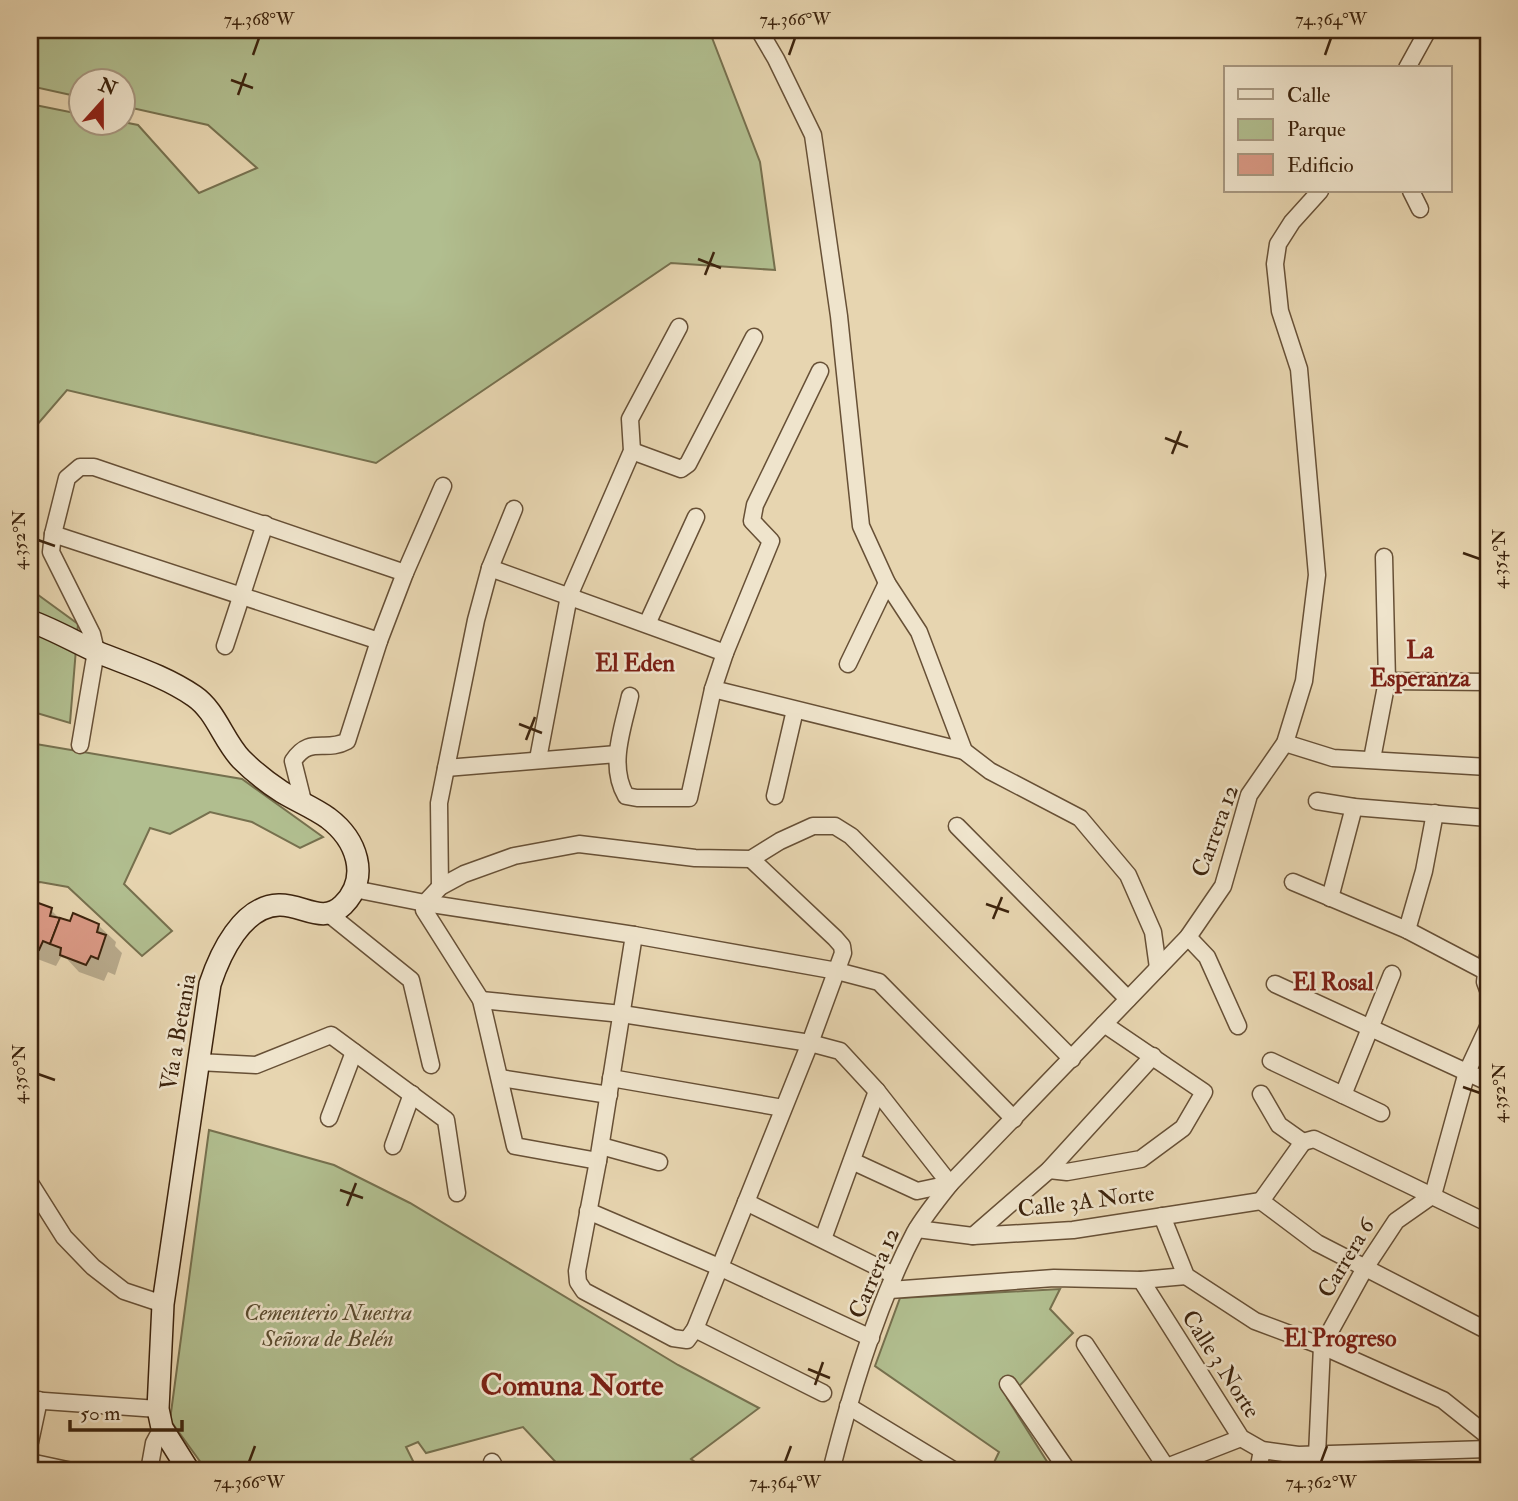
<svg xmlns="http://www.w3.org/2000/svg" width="1518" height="1501" font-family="'IM FELL Double Pica',serif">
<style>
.green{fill:#b1be8f;stroke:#76704e;stroke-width:2}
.shadow{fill:#0003}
.building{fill:#db9a86;stroke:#3c230d;stroke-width:2}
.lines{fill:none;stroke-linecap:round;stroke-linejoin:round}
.street-casing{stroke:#675036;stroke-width:19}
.secondary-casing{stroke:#3c230d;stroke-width:24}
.street{stroke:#efe4cc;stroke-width:16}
.secondary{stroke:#efe4cc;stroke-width:21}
.ticks{fill:none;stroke:#3c230d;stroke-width:2.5}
.labels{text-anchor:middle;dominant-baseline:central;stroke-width:5;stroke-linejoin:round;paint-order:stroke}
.street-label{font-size:23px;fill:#3c230d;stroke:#efe4cc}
.park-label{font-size:23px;font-style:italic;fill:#594a2e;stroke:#efe4cc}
.neighbourhood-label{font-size:24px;font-weight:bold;fill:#7a1f14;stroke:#efe4cc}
.district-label{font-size:30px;font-weight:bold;fill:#7a1f14;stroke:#efe4cc}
.neatline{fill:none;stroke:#3c230d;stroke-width:2.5}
.ticks-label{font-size:18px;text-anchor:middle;fill:#3c230d}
</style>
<rect width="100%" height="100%" fill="#e7d5b0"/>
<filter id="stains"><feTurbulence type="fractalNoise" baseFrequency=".00286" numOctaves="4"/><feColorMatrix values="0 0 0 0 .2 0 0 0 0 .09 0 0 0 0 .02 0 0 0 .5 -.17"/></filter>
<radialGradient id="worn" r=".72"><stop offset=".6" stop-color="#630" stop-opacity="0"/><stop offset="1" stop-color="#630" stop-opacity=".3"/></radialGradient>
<g class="green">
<path d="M 30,30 L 709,30 L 760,162 L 775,270 L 671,263 L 376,463 L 67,390 L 30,433 L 30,104 L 80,114 L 80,122 L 123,122 L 138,125 L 199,193 L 257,168 L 208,125 L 123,106 L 122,80 L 80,80 L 80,97 L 30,86 Z"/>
<path d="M 30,589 L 78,624 L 70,723 L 30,711 Z"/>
<path d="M 30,743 L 242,779 L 323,837 L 300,848 L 252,822 L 210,812 L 170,834 L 150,828 L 124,884 L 172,931 L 142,956 L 68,887 L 40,882 L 30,884 Z"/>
<path d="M 209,1130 L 334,1165 L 410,1203 L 678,1365 L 759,1408 L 691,1459 L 707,1471 L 564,1471 L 523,1427 L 426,1453 L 418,1442 L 406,1447 L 417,1469 L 412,1471 L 207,1471 L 170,1420 Z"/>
<path d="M 1060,1289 L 1050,1309 L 1073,1333 L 1007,1398 L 1053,1471 L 990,1471 L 999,1452 L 875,1366 L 900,1298 Z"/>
</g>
<path class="shadow" d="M 30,902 L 51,910 L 62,921 L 98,925 L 116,942 L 115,946 L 122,953 L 115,975 L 108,972 L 104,981 L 79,972 L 67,959 L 61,957 L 56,966 L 32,957 L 30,955 Z"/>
<g class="building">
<path d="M 30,900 L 52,908 L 50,916 L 60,918 L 50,944 L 43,941 L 39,950 L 30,946 Z"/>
<path d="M 73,913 L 99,924 L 97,932 L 106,935 L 98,959 L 91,956 L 86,965 L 60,955 L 61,948 L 50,944 L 60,918 L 70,921 Z"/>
</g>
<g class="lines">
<defs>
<g id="street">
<path d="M 759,30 L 776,59 L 813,135 L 839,316 L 861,526 L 887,583 L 919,632 L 964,751 L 990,771 L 1080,818 L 1128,875 L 1153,932 L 1158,968"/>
<path d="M 1407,68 L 1428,30"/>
<path d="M 1411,191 L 1420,209"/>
<path d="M 632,451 L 681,469 L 688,464 L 754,337"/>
<path d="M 53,534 L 379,641"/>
<path d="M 490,568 L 725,653"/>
<path d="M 647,624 L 696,517"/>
<path d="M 225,646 L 265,524"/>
<path d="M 848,664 L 887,583"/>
<path d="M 1387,681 L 1488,682"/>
<path d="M 713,689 L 964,751"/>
<path d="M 630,696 C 623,728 608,765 626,796 L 637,798 L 689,798 L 713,689 L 725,653 L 771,541 L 752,521 L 755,505 L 820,371"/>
<path d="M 1285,743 L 1333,758 L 1488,767"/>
<path d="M 80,745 L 96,651 L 92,634 L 51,552 L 53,534 L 67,478 L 80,467 L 94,467 L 405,573"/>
<path d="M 538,759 L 569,596 L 632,451 L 630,419 L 679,327"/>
<path d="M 1372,759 L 1387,681 L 1384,557"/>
<path d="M 446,768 L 617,754"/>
<path d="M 775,796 L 795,710"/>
<path d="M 1317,801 L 1354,807 L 1488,818"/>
<path d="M 304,805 L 293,761 C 310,735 325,753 347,741 L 379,641 L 405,573 L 443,486"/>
<path d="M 957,826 L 1128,999"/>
<path d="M 1293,882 L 1407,930 L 1485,971"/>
<path d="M 440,887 L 439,803 L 446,768 L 476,620 L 490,568 L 514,509"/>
<path d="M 354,889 L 425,903 L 634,935 L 837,971 L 879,982 L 1014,1119"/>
<path d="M 1330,898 L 1354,807"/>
<path d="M 329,914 L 411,980 L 431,1065"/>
<path d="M 1407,930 L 1424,871 L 1435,813"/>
<path d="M 634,935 L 598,1161 L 577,1271 L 578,1282 L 584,1291 L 673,1338 L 687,1340 L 695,1329 L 810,1043 L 843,953 L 842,946 L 835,938 L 751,859"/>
<path d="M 1188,937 L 1207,957 L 1238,1026"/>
<path d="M 1488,956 L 1485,982 L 1488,990"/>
<path d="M 1275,984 L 1488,1082"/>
<path d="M 481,1000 L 622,1014 L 810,1043 L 840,1051 L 877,1091 L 950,1184 L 917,1191 L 852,1161"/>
<path d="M 1271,1061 L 1381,1113"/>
<path d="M 198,1062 L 256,1065 L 331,1035 L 446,1120 L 457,1193"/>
<path d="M 500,1078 L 609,1095"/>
<path d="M 611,1078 L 783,1108"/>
<path d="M 1261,1094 L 1279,1125 L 1303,1142"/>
<path d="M 1343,1095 L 1392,974"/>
<path d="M 329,1118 L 354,1052"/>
<path d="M 1303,1142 L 1314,1139 L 1488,1223"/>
<path d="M 393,1146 L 412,1094"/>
<path d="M 601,1146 L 659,1162"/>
<path d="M 598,1161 L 515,1146 L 481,1000 L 424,910 L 425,903 L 440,887 L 464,874 L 514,856 L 579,844 L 695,858 L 751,859 L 780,841 L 813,826 L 835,826 L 851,836 L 1072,1059"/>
<path d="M 1049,1170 L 1067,1172 L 1141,1159 L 1183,1128 L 1204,1092 L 1104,1024"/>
<path d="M 30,1183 L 64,1237 L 93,1267 L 124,1291 L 163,1304"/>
<path d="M 1261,1201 L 1317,1243 L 1488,1331"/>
<path d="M 1261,1201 L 1303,1142"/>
<path d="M 746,1202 L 894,1275"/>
<path d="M 588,1211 L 719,1267 L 871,1338"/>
<path d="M 1162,1216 L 1186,1276 L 1255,1321 L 1322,1346 L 1443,1400 L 1488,1436"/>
<path d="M 917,1229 L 973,1236 L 1073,1230 L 1261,1201"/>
<path d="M 973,1236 L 1049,1170 L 1153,1056"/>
<path d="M 823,1239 L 877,1091"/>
<path d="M 1141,1280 L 1241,1438 L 1262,1450 L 1298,1455 L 1488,1449"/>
<path d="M 890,1290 L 1054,1278 L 1141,1280 L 1186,1276"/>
<path d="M 695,1329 L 823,1393"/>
<path d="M 1085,1344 L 1166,1467"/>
<path d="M 1008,1384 L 1068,1471"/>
<path d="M 30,1400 L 158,1409"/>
<path d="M 848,1406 L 955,1471"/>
<path d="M 30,1442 L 39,1400"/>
<path d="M 30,1462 L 72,1471"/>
<path d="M 492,1462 L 497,1471"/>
<path d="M 1159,1470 L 1241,1438"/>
<path d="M 149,1471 L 154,1443 L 162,1428"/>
<path d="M 831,1471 C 851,1392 877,1304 915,1232 C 925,1215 938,1199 950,1184 L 1188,937 L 1223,886 L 1249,795 L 1285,743 L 1304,681 L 1317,575 L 1299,369 L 1280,311 L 1275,264 L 1278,244 L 1292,222 L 1320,191"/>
<path d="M 1258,1471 L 1262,1450"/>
<path d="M 1322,1471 L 1317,1455 L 1322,1346 L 1365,1268 L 1396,1221 L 1433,1195 L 1467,1072 L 1488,1027"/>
</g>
<path id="secondary" d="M 30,621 C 53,629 75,642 97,652 C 129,665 165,676 194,696 C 216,711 223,740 241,759 C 253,771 268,783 282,792 C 297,801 314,808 328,818 C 356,839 371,877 343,905 C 323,925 302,904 279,905 C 242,906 220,954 210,984 L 163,1304 L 158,1409 L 162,1428 L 189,1471"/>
</defs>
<use href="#street" class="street-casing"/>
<use href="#secondary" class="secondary-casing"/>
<use href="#street" class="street"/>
<use href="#secondary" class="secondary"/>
</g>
<path class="ticks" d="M 253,55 L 259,38M 789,55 L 795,38M 1325,55 L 1331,38M 231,80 L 253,88M 238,95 L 246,73M 698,259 L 721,268M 705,275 L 714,252M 1165,438 L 1188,447M 1172,454 L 1181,431M 38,540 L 55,546M 1463,553 L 1480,559M 519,724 L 542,733M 526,740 L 535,717M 986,904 L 1009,912M 993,919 L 1002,897M 38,1074 L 55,1080M 1463,1087 L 1480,1093M 340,1190 L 363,1198M 347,1206 L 356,1183M 808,1369 L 830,1378M 815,1385 L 823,1362M 249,1462 L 255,1446M 785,1462 L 791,1446M 1321,1462 L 1327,1446"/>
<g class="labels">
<g class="street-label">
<text transform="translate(1215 831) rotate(-70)">Carrera 12</text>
<text transform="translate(178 1032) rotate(-80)">Vía a Betania</text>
<text transform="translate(1086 1201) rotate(-7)">Calle 3A Norte</text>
<text transform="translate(1346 1258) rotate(-59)">Carrera 6</text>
<text transform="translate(874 1273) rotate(-67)">Carrera 12</text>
<text transform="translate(1221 1364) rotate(57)">Calle 3 Norte</text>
</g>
<g class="park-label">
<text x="328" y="1312">Cementerio Nuestra<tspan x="328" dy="26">Señora de Belén</tspan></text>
</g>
<g class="neighbourhood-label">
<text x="1420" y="650">La<tspan x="1420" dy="28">Esperanza</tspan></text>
<text x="635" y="663">El Eden</text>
<text x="1333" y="982">El Rosal</text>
<text x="1340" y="1338">El Progreso</text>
</g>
<g class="district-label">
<text x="572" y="1385">Comuna Norte</text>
</g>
</g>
<rect width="1518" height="1501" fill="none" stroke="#e7d5b0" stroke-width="77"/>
<rect x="1224" y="66" width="228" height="126" fill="#efe4cc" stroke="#a79780" stroke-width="2"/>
<rect x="1238" y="89" width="35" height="10" fill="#efe4cc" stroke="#a79780" stroke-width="2"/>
<text x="1287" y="102" font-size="21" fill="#3c230d">Calle</text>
<rect x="1238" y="119" width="35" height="21" fill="#b1be8f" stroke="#a79780" stroke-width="2"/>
<text x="1287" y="136" font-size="21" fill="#3c230d">Parque</text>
<rect x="1238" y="154" width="35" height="21" fill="#db9a86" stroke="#a79780" stroke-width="2"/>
<text x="1287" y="172" font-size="21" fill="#3c230d">Edificio</text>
<g transform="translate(102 102) rotate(21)"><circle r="33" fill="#efe4cc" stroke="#a79780" stroke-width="2"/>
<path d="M0-5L12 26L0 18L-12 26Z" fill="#8f2418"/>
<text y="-10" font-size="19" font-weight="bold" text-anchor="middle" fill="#3c230d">N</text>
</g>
<path d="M70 1420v10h112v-10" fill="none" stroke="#3c230d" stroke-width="3.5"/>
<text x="80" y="1420" font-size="21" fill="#3c230d" stroke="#efe4cc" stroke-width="5" paint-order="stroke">50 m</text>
<rect x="38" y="38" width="1442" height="1424" class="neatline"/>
<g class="ticks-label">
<text x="259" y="25">74.368°W</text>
<text x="795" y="25">74.366°W</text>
<text x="1331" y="25">74.364°W</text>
<text transform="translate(19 540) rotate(-90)" y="6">4.352°N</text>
<text transform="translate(1499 559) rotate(-90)" y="6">4.354°N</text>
<text transform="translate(19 1074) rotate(-90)" y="6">4.350°N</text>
<text transform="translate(1499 1093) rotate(-90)" y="6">4.352°N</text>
<text x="249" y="1488">74.366°W</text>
<text x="785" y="1488">74.364°W</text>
<text x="1321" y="1488">74.362°W</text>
</g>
<rect width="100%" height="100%" filter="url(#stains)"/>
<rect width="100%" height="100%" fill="url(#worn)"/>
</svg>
